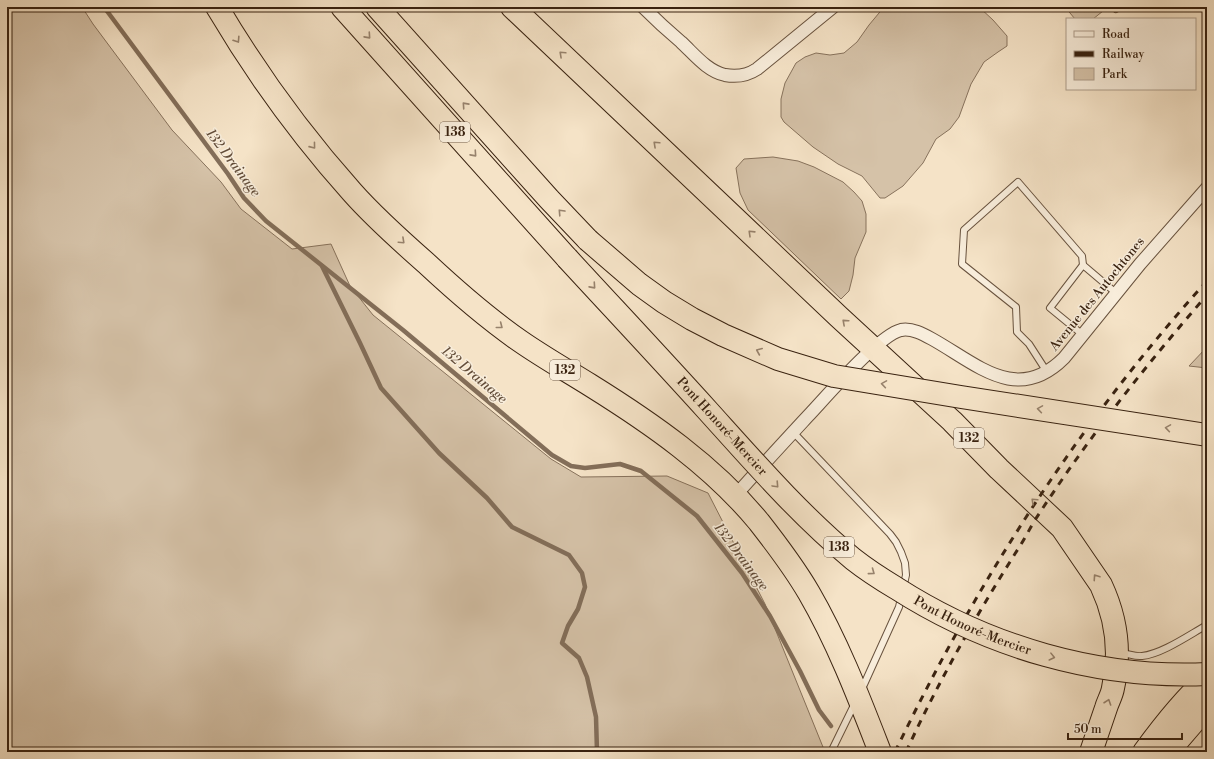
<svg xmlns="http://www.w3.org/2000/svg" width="1214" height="759" font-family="'Libre Bodoni',serif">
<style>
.green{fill:#d5c2a8;stroke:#87725c}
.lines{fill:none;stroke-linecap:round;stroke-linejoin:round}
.stream{stroke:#836e59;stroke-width:4.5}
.lane-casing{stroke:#68523e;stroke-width:8}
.street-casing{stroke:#68523e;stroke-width:14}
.highway-casing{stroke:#392210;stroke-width:24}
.lane{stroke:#f8eddb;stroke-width:6}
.street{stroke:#f8eddb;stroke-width:12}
.highway{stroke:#f5e3c7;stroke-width:22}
.rail{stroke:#392210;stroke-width:3;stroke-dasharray:7 7;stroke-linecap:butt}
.highway-bridge-casing{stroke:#392210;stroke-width:24;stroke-linecap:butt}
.highway-bridge{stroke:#f5e3c7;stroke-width:22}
.oneway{stroke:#97826c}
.labels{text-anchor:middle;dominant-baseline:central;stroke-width:3;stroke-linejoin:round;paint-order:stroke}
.shield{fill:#f8eddb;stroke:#725f4d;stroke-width:1}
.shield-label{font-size:12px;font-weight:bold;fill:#392210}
.street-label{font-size:13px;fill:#392210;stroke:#f8eddb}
.water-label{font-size:14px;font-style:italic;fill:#644e3a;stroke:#f8eddb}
</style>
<rect width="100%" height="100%" fill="#f5e3c7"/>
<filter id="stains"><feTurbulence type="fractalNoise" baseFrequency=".005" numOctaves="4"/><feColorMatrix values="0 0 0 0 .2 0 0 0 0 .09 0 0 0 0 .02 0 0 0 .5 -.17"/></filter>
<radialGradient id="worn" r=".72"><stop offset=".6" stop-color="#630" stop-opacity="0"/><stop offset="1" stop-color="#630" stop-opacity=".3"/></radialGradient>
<g class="green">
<path d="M 7,7 L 82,7 L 93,24 L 172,130 L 221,182 L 241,209 L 292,249 L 331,244 L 350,286 L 373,315 L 551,459 L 581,477 L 667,476 L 708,493 L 765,604 L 825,752 L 7,752 Z"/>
<path d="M 884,7 L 979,7 L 993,20 L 1007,36 L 1007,46 L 998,52 L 984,62 L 971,84 L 959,117 L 950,129 L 936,139 L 923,163 L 903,186 L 885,198 L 880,198 L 862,176 L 838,164 L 813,147 L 784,122 L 781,117 L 781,99 L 785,83 L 796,63 L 805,57 L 816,53 L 830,55 L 844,53 L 857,42 L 869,25 Z"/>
<path d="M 1065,7 L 1108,7 L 1093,19 L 1075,19 Z"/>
<path d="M 773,157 L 798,161 L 814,167 L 843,182 L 854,192 L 862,201 L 866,214 L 866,232 L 855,258 L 853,275 L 849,291 L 841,299 L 748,210 L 740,193 L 736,168 L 744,159 Z"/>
<path d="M 1207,347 L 1207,368 L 1189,366 Z"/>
</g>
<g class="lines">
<g class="stream">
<path d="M 104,7 L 228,174 L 244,198 L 266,221 L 403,330 L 552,455 L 571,466 L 585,468 L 620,464 L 641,471 L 697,516 L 742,573 L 770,616 L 800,671 L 819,710 L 831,726"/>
<path d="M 322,266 L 360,343 L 381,388 L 439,453 L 487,498 L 512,527 L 569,555 L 582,573 L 585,587 L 578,609 L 568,626 L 562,643 L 579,658 L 587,677 L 596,717 L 597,752"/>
<path d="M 846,750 L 847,752"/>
</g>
<defs>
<g id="lane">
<path d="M 1116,9 L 1119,7"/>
<path d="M 1083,335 L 1050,308 L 1083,265 L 1116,293"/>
<path d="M 1047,372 L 1029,344 L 1017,332 L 1016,307 L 962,264 L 964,230 L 1018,182 L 1082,256 L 1083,265"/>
<path d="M 793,432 L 890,534 L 896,542 L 901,552 L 905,563 L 906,575 L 899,607 L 861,691"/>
<path d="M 1120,653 C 1128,653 1134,657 1142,656 C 1162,654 1189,635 1207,625"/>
<path d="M 831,752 L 855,703"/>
</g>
<g id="street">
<path d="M 643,7 C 655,19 668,31 681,42 C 694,54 707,71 725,75 C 736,77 748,75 757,69 L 833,7"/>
<path d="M 735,496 C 759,469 784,442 808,416 C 826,397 879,335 901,330 C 912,328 923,334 932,339 C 977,364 1017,405 1064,358 L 1140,264 L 1207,188"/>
</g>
<g id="highway">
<path d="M 217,7 C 256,73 301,135 352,192 C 375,218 401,241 426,263 C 456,291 487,318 520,341 C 543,357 566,370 590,385 C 651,423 713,466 759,522 C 777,545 795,569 809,593 C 838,643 859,698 880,752"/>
<path d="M 342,7 L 567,258"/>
<path d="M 377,7 L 549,199 L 588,240"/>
<path d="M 512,7 L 839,317 L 952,421 L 999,469 L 1062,528 L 1101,585 C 1116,617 1121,653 1113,688 C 1112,695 1108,701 1106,708 C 1101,723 1096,737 1091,752"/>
<path d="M 1144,752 C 1163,726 1183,700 1207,679"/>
<path d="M 1168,752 L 1192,724 L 1207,708"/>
</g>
</defs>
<use href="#lane" class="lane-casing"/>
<use href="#street" class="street-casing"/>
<use href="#highway" class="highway-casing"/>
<use href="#lane" class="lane"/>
<use href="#street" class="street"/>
<use href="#highway" class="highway"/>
<g class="rail">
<path d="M 895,752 C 977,581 1080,421 1207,281"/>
<path d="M 906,752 C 938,682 977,614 1018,549 C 1024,540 1029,530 1035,520 C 1086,441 1145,366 1207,295"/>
</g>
<defs>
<g id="highway-bridge">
<path d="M 588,240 L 639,284 L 664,302 L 692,319 L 723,335 L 778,359 L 834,376 L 961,397 L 1207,435"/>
<path id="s1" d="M 567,258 C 614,309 661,359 708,411 C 754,462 800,515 853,559 C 867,570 881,579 896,588 C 988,647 1098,679 1207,674"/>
</g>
</defs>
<use href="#highway-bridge" class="highway-bridge-casing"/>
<use href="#highway-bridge" class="highway-bridge"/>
</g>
<defs><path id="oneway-chevron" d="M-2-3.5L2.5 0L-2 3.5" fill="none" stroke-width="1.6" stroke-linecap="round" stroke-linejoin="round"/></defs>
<g class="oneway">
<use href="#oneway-chevron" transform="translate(368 36) rotate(48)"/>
<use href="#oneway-chevron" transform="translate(237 40) rotate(57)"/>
<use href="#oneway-chevron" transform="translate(562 54) rotate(-137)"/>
<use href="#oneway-chevron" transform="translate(465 105) rotate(-132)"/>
<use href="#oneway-chevron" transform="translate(656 144) rotate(-137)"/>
<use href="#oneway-chevron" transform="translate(313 146) rotate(51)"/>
<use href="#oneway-chevron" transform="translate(474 154) rotate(48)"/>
<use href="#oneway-chevron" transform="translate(561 212) rotate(-133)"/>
<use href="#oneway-chevron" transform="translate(751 233) rotate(-136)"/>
<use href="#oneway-chevron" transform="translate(402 241) rotate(43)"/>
<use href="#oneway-chevron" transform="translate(593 286) rotate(48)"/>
<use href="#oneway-chevron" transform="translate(845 322) rotate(-138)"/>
<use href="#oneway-chevron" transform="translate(500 326) rotate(38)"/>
<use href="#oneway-chevron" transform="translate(759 351) rotate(-157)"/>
<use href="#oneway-chevron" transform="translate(884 384) rotate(-171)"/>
<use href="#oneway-chevron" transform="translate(1040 409) rotate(-171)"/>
<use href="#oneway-chevron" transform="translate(1168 428) rotate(-171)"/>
<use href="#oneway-chevron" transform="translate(776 485) rotate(47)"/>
<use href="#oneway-chevron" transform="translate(1034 501) rotate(-137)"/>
<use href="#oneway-chevron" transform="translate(872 572) rotate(36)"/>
<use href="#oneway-chevron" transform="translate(1096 577) rotate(-124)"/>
<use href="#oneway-chevron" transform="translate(1052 657) rotate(14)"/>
<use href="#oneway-chevron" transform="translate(1108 702) rotate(-71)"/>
</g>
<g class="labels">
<g class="shield">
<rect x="440" y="122" width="30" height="20" rx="3"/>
<rect x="550" y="360" width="30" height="20" rx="3"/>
<rect x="954" y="428" width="30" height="20" rx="3"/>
<rect x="824" y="537" width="30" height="20" rx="3"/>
</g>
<g class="shield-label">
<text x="455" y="132">138</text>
<text x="565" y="370">132</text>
<text x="969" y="438">132</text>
<text x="839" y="547">138</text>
</g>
<g class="street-label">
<text transform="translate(1097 294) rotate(-51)">Avenue des Autochtones</text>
<text stroke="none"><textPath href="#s1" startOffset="229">Pont Honoré-Mercier</textPath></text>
<text stroke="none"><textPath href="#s1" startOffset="553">Pont Honoré-Mercier</textPath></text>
</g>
<g class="water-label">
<text transform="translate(233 163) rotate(53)">132 Drainage</text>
<text transform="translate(474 375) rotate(40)">132 Drainage</text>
<text transform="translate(741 557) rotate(53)">132 Drainage</text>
</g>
</g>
<rect width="1214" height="759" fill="none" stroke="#f5e3c7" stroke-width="24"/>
<rect x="8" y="8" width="1198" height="743" fill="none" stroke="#392210" stroke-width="2"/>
<rect x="12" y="12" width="1190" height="735" fill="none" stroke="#392210"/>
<rect x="1066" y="18" width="130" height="72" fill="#f8eddb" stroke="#ac9c8a"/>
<rect x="1074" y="31" width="20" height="6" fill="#f8eddb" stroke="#ac9c8a"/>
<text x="1102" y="38" font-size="12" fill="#392210">Road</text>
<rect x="1074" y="51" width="20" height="6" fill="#392210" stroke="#ac9c8a"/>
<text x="1102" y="58" font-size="12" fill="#392210">Railway</text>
<rect x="1074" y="68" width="20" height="12" fill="#d5c2a8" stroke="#ac9c8a"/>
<text x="1102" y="78" font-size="12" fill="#392210">Park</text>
<path d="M1068 733v6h114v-6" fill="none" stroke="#392210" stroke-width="2"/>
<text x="1074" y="733" font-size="12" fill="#392210" stroke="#f8eddb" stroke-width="3" paint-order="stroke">50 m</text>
<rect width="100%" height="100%" filter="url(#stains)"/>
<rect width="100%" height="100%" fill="url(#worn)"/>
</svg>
